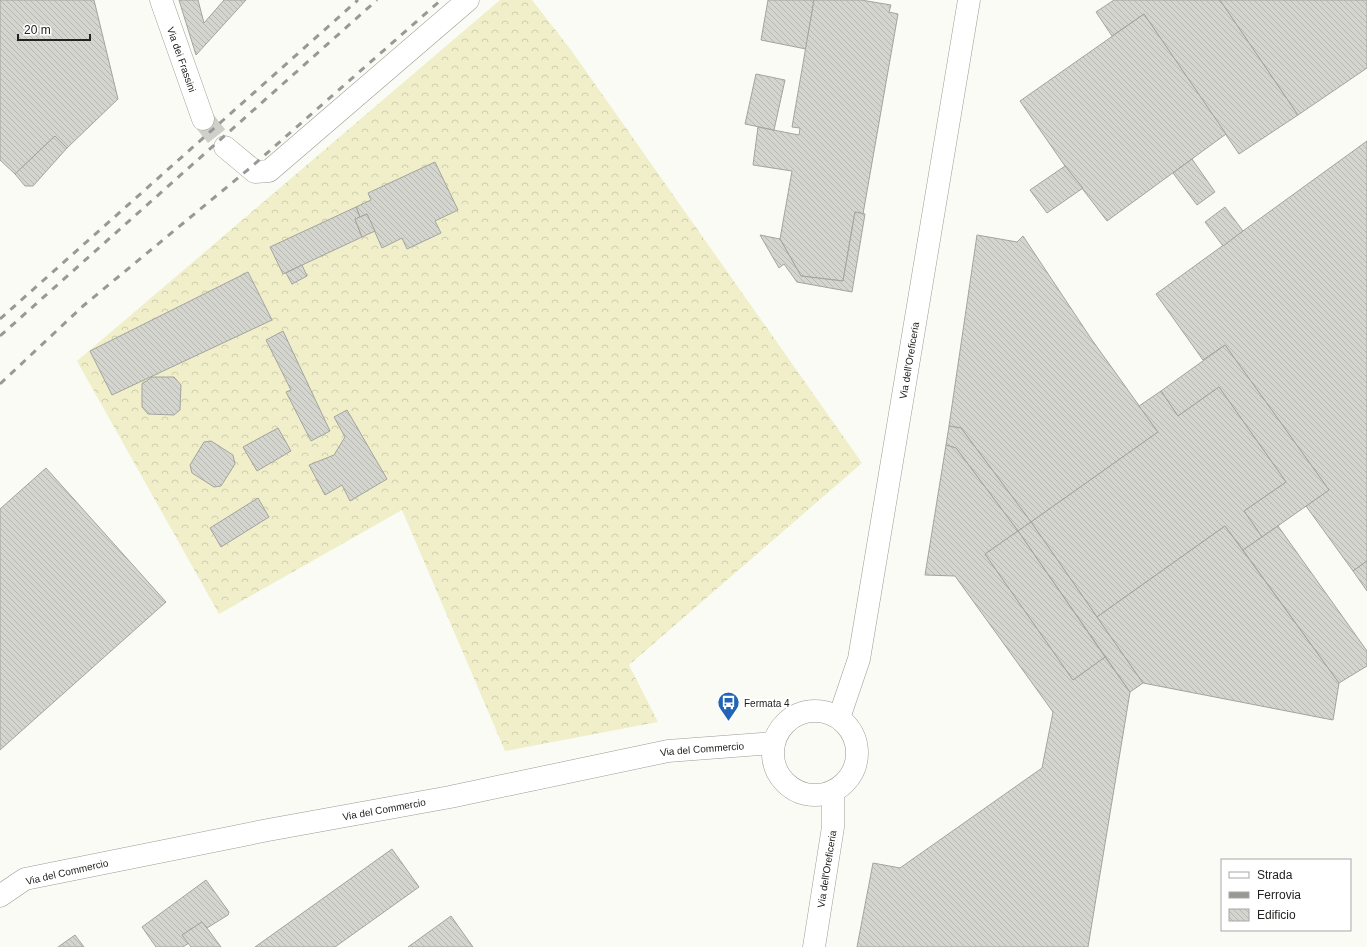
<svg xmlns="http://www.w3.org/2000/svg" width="1367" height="947" font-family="Arial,sans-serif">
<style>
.forest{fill:url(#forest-crowns)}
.building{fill:url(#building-back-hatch);stroke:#a4a49e}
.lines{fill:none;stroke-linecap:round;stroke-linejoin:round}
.minor-tunnel{stroke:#cfd0ca;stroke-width:22;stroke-dasharray:22 11;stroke-linecap:butt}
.minor-casing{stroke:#9b9b96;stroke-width:23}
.minor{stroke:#fff;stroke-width:22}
.rail{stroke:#989995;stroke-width:3;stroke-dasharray:7 7;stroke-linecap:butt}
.labels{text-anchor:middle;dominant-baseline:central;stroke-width:4;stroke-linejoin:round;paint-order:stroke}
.street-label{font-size:10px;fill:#222220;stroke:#fff}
.poi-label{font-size:10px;fill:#222220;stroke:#fff;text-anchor:start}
</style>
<defs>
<pattern id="forest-crowns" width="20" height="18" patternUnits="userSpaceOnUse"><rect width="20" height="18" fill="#f0efc9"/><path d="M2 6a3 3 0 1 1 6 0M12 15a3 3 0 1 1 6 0" fill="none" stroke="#cecdac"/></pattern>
<pattern id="building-back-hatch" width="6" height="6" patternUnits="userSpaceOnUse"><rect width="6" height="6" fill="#d5d5cf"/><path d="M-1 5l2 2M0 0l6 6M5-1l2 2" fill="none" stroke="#b7b7b1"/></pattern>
</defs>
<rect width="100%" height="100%" fill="#fafbf5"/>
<path class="forest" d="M 500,0 L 532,0 L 571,50 L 862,463 L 629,665 L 658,722 L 505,751 L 402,510 L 219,614 L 77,361 Z"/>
<g class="building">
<path d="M 0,0 L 94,0 L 118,99 L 67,148 L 55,136 L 15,174 L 0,160 Z"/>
<path d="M 179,0 L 198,0 L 204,23 L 224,0 L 246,0 L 196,55 Z"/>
<path d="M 768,0 L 814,0 L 806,49 L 761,40 Z"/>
<path d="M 814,0 L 861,0 L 891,5 L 889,12 L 898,14 L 863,214 L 855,212 L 843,281 L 801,276 L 780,239 L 792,171 L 753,165 L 758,127 L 799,135 L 800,128 L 792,127 Z"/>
<path d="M 1114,0 L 1220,0 L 1298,115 L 1239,154 L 1144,14 L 1112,36 L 1096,12 Z"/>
<path d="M 1220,0 L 1367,0 L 1367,68 L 1298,115 Z"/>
<path d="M 1144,14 L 1226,134 L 1107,221 L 1065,166 L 1020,101 Z"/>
<path d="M 756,74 L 785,80 L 774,130 L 745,124 Z"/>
<path d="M 55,136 L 67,148 L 33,186 L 25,186 L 15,174 Z"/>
<path d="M 1367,141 L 1367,561 L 1353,571 L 1306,506 L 1329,490 L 1225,345 L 1203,360 L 1156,294 Z"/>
<path d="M 1192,159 L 1215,192 L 1197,205 L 1173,173 Z"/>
<path d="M 435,162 L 458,210 L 435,221 L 441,233 L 407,249 L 402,238 L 382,248 L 367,214 L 360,217 L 356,207 L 371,200 L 368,193 Z"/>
<path d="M 1065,166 L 1083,188 L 1047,213 L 1030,190 Z"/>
<path d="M 356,207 L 360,217 L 355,219 L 362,237 L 283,274 L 270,247 Z"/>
<path d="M 1225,207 L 1243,231 L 1223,246 L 1205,222 Z"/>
<path d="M 855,212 L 865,214 L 852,292 L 797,282 L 784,264 L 779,268 L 760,235 L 780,239 L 801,276 L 843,281 Z"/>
<path d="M 367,214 L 375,231 L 362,237 L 355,219 Z"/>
<path d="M 977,235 L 1017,242 L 1023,236 L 1092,340 L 1158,432 L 1031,522 L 961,428 L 949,426 Z"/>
<path d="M 302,265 L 307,276 L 292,284 L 286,273 Z"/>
<path d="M 248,272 L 272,320 L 112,395 L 90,351 Z"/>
<path d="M 283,331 L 330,431 L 311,441 L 286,392 L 291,390 L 266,340 Z"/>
<path d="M 1225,345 L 1329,490 L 1262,537 L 1244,511 L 1286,482 L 1219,387 L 1178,416 L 1161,391 Z"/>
<path d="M 152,377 L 174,377 L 181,385 L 180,410 L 174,415 L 148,414 L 142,407 L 142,384 Z"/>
<path d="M 1219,387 L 1286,482 L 1244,511 L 1262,537 L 1243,550 L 1225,526 L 1097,617 L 1031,522 L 1158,432 L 1139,406 L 1161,391 L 1178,416 Z"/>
<path d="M 347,410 L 387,479 L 350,501 L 342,485 L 325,495 L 309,465 L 334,455 L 345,437 L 334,417 Z"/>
<path d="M 949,426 L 961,428 L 1031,522 L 1018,531 L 956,448 L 946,445 Z"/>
<path d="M 278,428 L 291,451 L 257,471 L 243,447 Z"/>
<path d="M 211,441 L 233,455 L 235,464 L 221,486 L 214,487 L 192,473 L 190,465 L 204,442 Z"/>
<path d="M 946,445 L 956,448 L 1018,531 L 985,554 L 1073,680 L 1105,657 L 1130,692 L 1088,947 L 857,947 L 873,863 L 900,868 L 1042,768 L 1053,712 L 955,576 L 925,575 Z"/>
<path d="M 46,468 L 166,602 L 0,750 L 0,509 Z"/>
<path d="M 258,498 L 269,517 L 221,547 L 210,528 Z"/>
<path d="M 1031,522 L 1143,683 L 1130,692 L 1018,531 Z"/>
<path d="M 1225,526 L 1339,683 L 1333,720 L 1143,683 L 1097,617 Z"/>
<path d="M 1278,526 L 1367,651 L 1367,666 L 1339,683 L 1243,550 Z"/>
<path d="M 1018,531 L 1105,657 L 1073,680 L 985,554 Z"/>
<path d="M 1367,561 L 1367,591 L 1353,571 Z"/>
<path d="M 392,849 L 419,887 L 335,947 L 255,947 Z"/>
<path d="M 206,880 L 229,912 L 228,915 L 207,928 L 202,922 L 182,935 L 189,943 L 183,947 L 156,947 L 142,927 Z"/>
<path d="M 451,916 L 473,947 L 408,947 Z"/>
<path d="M 202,922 L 207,928 L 221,947 L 191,947 L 182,935 Z"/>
<path d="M 75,935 L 84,947 L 58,947 Z"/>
</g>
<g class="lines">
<path class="minor-tunnel" d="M 203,119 L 225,147"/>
<defs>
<g id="minor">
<path id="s1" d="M 161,0 L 203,119"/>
<path d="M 225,147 L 255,172 L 269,171 L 468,0"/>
<circle cx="815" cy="753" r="42"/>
<path id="s2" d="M 839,718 L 859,659 L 969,0"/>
<path id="s3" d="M 0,896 L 25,879 L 268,830 L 450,797 L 668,751 L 774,743"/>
<path id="s4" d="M 814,947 L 833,827 L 833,791"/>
</g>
</defs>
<use href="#minor" class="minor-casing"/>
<use href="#minor" class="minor"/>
<g class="rail">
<path d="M 0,319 L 358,0"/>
<path d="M 0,336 L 377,0"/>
<path d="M 0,384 L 83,306 L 250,168 L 441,0"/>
</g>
</g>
<defs>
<symbol id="bus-pin" viewBox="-11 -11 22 30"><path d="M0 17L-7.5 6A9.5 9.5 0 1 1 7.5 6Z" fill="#2264b5" stroke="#fff"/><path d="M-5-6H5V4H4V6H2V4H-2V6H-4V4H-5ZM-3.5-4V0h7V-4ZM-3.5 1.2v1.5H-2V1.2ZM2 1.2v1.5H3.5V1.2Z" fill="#fff"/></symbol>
</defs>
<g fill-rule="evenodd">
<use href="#bus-pin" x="716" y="690" width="25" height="34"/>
</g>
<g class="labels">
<g class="street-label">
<text stroke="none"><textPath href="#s1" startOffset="63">Via dei Frassini</textPath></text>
<text stroke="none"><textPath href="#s2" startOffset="365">Via dell'Oreficeria</textPath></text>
<text stroke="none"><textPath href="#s3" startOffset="720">Via del Commercio</textPath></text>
<text stroke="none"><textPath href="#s3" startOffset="396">Via del Commercio</textPath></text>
<text stroke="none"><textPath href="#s4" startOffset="79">Via dell'Oreficeria</textPath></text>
<text transform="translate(67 872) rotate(-13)">Via del Commercio</text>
</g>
<g class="poi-label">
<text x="744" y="703">Fermata 4</text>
</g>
</g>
<rect x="1221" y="859" width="130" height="72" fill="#ffffff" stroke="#a7a7a6"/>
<rect x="1229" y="872" width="20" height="6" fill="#ffffff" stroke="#a7a7a6"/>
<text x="1257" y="879" font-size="12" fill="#222220">Strada</text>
<rect x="1229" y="892" width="20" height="6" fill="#989995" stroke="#a7a7a6"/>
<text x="1257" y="899" font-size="12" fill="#222220">Ferrovia</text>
<rect x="1229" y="909" width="20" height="12" fill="url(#building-back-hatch)" stroke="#a7a7a6"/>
<text x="1257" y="919" font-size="12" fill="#222220">Edificio</text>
<path d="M18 34v6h72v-6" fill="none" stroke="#222220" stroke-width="2"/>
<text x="24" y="34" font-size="12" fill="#222220" stroke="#ffffff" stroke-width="3" paint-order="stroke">20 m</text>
</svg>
